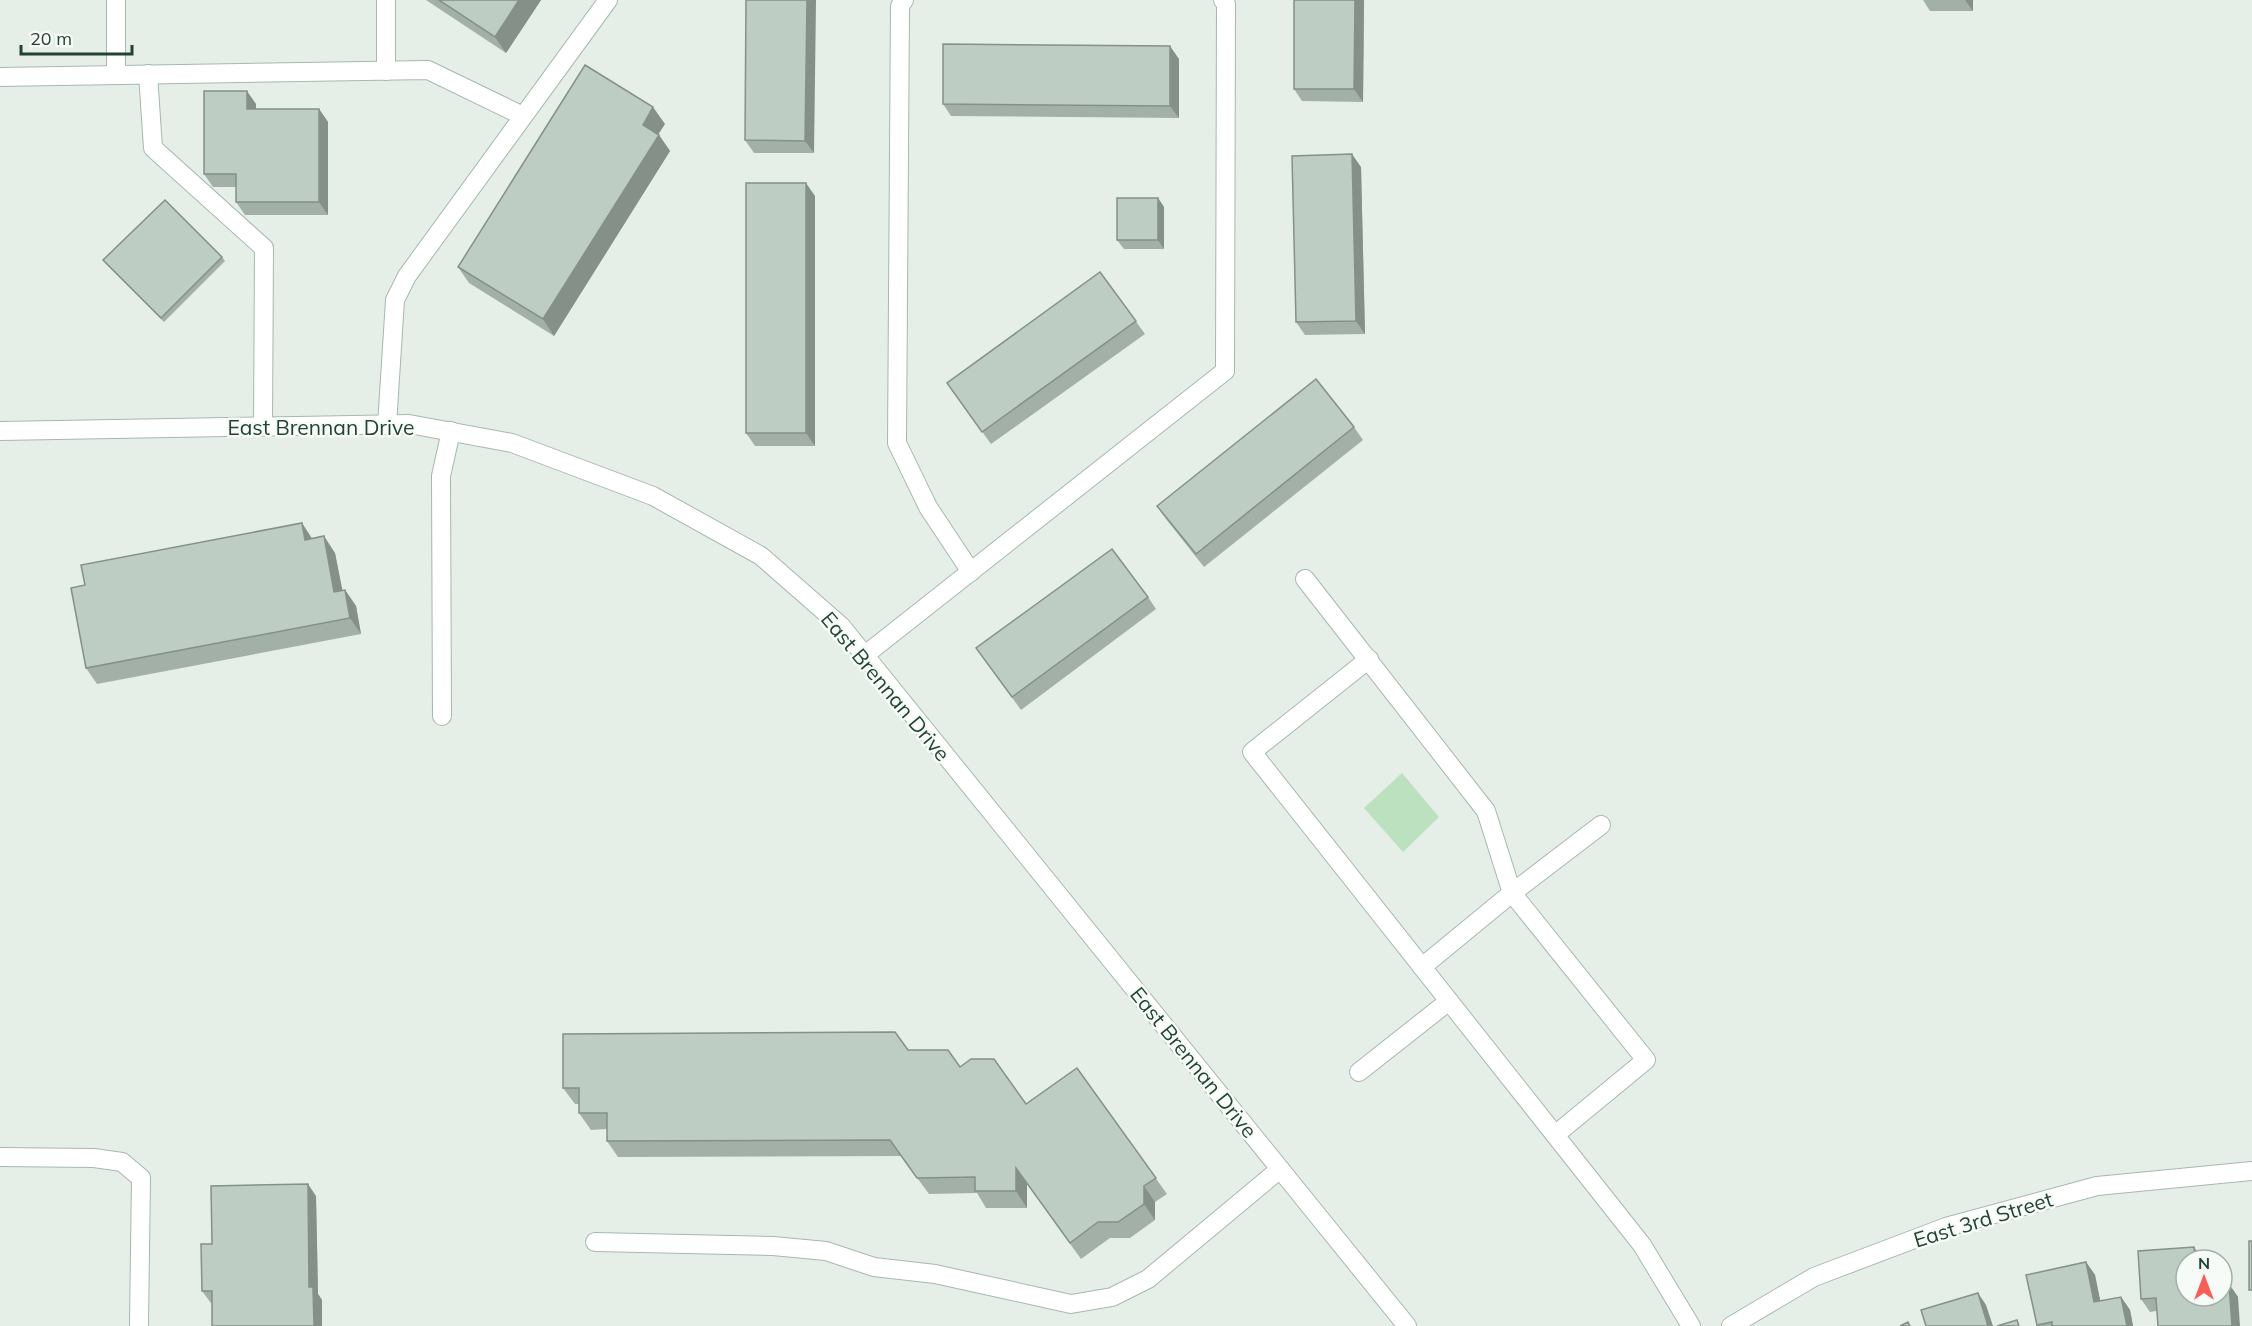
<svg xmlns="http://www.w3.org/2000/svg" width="2252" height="1326" font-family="Mulish,sans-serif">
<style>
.green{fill:#bce1bf}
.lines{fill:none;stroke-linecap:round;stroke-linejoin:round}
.minor-casing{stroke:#a7b8ae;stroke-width:20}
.minor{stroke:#fff;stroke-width:18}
.wall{fill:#a3b0a8}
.shaded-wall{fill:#849088}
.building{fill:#bdcdc3;stroke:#849088;stroke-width:1.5}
.labels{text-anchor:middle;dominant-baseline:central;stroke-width:5;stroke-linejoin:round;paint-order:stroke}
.street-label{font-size:21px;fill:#224333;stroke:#f6fbf7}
</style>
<rect width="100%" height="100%" fill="#e5efe8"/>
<path class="green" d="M 1402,773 L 1439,817 L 1403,852 L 1364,808 Z"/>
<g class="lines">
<defs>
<g id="minor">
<path d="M 904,0 L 900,6 L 897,443 L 928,507 L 971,572"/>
<path d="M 386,71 L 386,0"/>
<path d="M 148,74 L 153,148 L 264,248 L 263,426"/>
<path d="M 116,75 L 116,0"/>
<path d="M 0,77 L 428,70 L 523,116"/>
<path d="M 387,425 L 395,300 L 407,276 L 608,0"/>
<path d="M 0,431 L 409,424 L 512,443 L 653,496 L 761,556 L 841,626 L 1407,1326"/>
<path d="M 1305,579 L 1486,811 L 1512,893 L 1646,1060 L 1555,1135 L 1642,1245 L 1691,1326"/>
<path d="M 865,655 L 1225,371 L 1226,4 L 1223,0"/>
<path d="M 1369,659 L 1252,752 L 1555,1135"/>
<path d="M 442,716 L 441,476 L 451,431"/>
<path d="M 1422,967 L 1512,893 L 1601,825"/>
<path d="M 1359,1072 L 1449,1001"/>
<path d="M 0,1157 L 94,1158 L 122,1162 L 141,1178 L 139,1324"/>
<path d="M 595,1242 L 773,1246 L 826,1251 L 874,1267 L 935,1274 L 1071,1304 L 1112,1297 L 1148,1279 L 1280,1169"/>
<path d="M 1731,1326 L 1814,1277 L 1946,1227 L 2097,1186 L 2252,1171"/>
</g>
</defs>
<use href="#minor" class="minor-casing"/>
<use href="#minor" class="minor"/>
</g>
<g class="wall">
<path d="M 426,0 L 541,0 L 506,53 Z"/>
<path d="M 746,0 L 814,153 L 754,153 L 745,140 Z"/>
<path d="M 1294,0 L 1364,0 L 1363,102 L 1302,101 L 1294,89 Z"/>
<path d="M 1923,0 L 1973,0 L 1973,11 L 1930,11 Z"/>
<path d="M 1179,59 L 1179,118 L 951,116 L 943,104 Z"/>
<path d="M 256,104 L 256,109 L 319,109 L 328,122 L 328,215 L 245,215 L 236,202 L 236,187 L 213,187 L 204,174 Z"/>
<path d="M 665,124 L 658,134 L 670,151 L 554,336 L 469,283 L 458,267 Z"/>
<path d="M 1361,167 L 1365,334 L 1305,335 L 1296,322 Z"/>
<path d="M 815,196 L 815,446 L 755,446 L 746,433 Z"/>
<path d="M 1158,198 L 1164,207 L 1164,249 L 1124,249 L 1117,240 Z"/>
<path d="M 222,257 L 225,261 L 164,322 L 107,265 L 103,260 Z"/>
<path d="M 1100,272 L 1145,334 L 991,444 L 947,383 Z"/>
<path d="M 1354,427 L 1363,440 L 1204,567 L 1166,519 L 1157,506 Z"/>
<path d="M 313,539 L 335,553 L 342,591 L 345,590 L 356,606 L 361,634 L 97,684 L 86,668 Z"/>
<path d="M 1148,597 L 1156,609 L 1021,710 L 976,648 Z"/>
<path d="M 908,1050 L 960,1067 L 1026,1104 L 1077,1068 L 1167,1194 L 1155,1202 L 1155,1220 L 1130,1238 L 1110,1238 L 1081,1259 L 1027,1184 L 1027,1208 L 986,1208 L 977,1193 L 929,1194 L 901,1156 L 618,1157 L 607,1141 L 607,1129 L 591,1130 L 579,1113 L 579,1104 L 575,1104 L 563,1088 Z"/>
<path d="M 316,1196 L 318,1294 L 322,1300 L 211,1303 L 202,1291 L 212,1244 Z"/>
<path d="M 2086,1262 L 2095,1275 L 2100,1301 L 2121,1297 L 2130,1310 L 2133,1326 L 2037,1326 L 2037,1325 Z"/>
<path d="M 2229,1284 L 2238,1297 L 2150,1312 L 2141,1299 L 2186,1296 Z"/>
</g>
<g class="shaded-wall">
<path d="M 519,0 L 541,0 L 506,53 L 495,37 Z"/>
<path d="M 807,0 L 816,0 L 814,153 L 805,141 Z"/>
<path d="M 1355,0 L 1364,0 L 1363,102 L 1354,89 Z"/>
<path d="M 1965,0 L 1973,0 L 1973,11 Z"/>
<path d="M 1170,46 L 1179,59 L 1179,118 L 1170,106 Z"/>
<path d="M 247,91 L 256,104 L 256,122 L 247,109 Z"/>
<path d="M 653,107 L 665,124 L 654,141 L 643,125 Z"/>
<path d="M 319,109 L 328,122 L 328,215 L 319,202 Z"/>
<path d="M 659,135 L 670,151 L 554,336 L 543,319 Z"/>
<path d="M 1352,154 L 1361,167 L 1365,334 L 1356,321 Z"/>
<path d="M 806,183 L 815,196 L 815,446 L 806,433 Z"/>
<path d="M 1158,198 L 1164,207 L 1164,249 L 1158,240 Z"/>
<path d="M 302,523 L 313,540 L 305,540 Z"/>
<path d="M 324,536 L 335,553 L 346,608 L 334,592 Z"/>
<path d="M 345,590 L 356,606 L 361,634 L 350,618 Z"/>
<path d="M 1016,1168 L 1027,1184 L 1027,1208 L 1016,1191 Z"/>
<path d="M 308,1184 L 316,1196 L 318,1294 L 322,1300 L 322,1326 L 314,1326 L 309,1287 Z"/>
<path d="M 1144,1186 L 1155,1202 L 1155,1220 L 1144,1204 Z"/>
<path d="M 2194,1247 L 2203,1260 L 2195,1260 Z"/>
<path d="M 2086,1262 L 2095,1275 L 2103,1314 L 2094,1302 Z"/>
<path d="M 2229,1284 L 2238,1297 L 2240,1326 L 2232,1326 Z"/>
<path d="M 1978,1293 L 1986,1305 L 1993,1326 L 1988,1326 Z"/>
<path d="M 2121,1297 L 2130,1310 L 2133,1326 L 2127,1326 Z"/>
</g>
<g class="building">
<path d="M 439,0 L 519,0 L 495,37 Z"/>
<path d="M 746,0 L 807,0 L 805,141 L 745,140 Z"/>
<path d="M 1294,0 L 1355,0 L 1354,89 L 1294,89 Z"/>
<path d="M 943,44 L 1170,46 L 1170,106 L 943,104 Z"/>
<path d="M 585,65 L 653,107 L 643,125 L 659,135 L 543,319 L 458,267 Z"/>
<path d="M 204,91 L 247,91 L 247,109 L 319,109 L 319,202 L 236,202 L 236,174 L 204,174 Z"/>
<path d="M 1352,154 L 1356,321 L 1296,322 L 1292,156 Z"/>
<rect x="746" y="183" width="60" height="250"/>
<rect x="1117" y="198" width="41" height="42"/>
<path d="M 165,200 L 222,257 L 161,318 L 103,260 Z"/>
<path d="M 1100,272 L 1136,321 L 982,432 L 947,383 Z"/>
<path d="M 1316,379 L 1354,427 L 1196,554 L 1157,506 Z"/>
<path d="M 302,523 L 305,540 L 324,536 L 334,592 L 345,590 L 350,618 L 86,668 L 71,588 L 85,585 L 81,565 Z"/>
<path d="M 1112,549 L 1148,597 L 1012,697 L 976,648 Z"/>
<path d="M 895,1032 L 908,1050 L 948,1050 L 960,1067 L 971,1059 L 994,1059 L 1026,1104 L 1077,1068 L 1156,1178 L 1144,1186 L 1144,1204 L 1118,1222 L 1098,1222 L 1070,1243 L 1016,1168 L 1016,1191 L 975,1191 L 975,1177 L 917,1178 L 890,1140 L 607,1141 L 607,1113 L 579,1113 L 579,1088 L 563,1088 L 563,1034 Z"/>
<path d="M 308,1184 L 309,1287 L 313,1287 L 314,1326 L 212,1326 L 212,1291 L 202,1291 L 201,1244 L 212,1244 L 211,1186 Z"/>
<rect x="2249" y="1241" width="3" height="49"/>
<path d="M 2194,1247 L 2195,1260 L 2186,1260 L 2186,1296 L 2222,1296 L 2222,1284 L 2229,1284 L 2232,1326 L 2158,1326 L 2156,1298 L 2141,1299 L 2138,1251 Z"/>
<path d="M 2086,1262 L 2094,1302 L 2121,1297 L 2127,1326 L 2052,1326 L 2052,1322 L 2037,1325 L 2026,1275 Z"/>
<path d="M 1978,1293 L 1988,1326 L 1926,1326 L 1921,1310 Z"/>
<path d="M 2017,1320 L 2019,1326 L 1997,1326 Z"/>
<path d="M 1908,1322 L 1910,1326 L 1900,1326 Z"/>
</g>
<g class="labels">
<g class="street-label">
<text x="321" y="427">East Brennan Drive</text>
<text transform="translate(886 686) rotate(50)">East Brennan Drive</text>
<text transform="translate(1194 1062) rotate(51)">East Brennan Drive</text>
<text transform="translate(1983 1219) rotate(-17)">East 3rd Street</text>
</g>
</g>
<g transform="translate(2204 1278)"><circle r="28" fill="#f6fbf7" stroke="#a1b1a9" stroke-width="1.5"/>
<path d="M0-4.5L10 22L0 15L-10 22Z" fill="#fb5e56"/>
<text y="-9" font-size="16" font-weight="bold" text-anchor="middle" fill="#224333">N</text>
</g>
<path d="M21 45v9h111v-9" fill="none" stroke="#224333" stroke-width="3"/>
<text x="30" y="45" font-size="18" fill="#224333" stroke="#f6fbf7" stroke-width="4.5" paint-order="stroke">20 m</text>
</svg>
